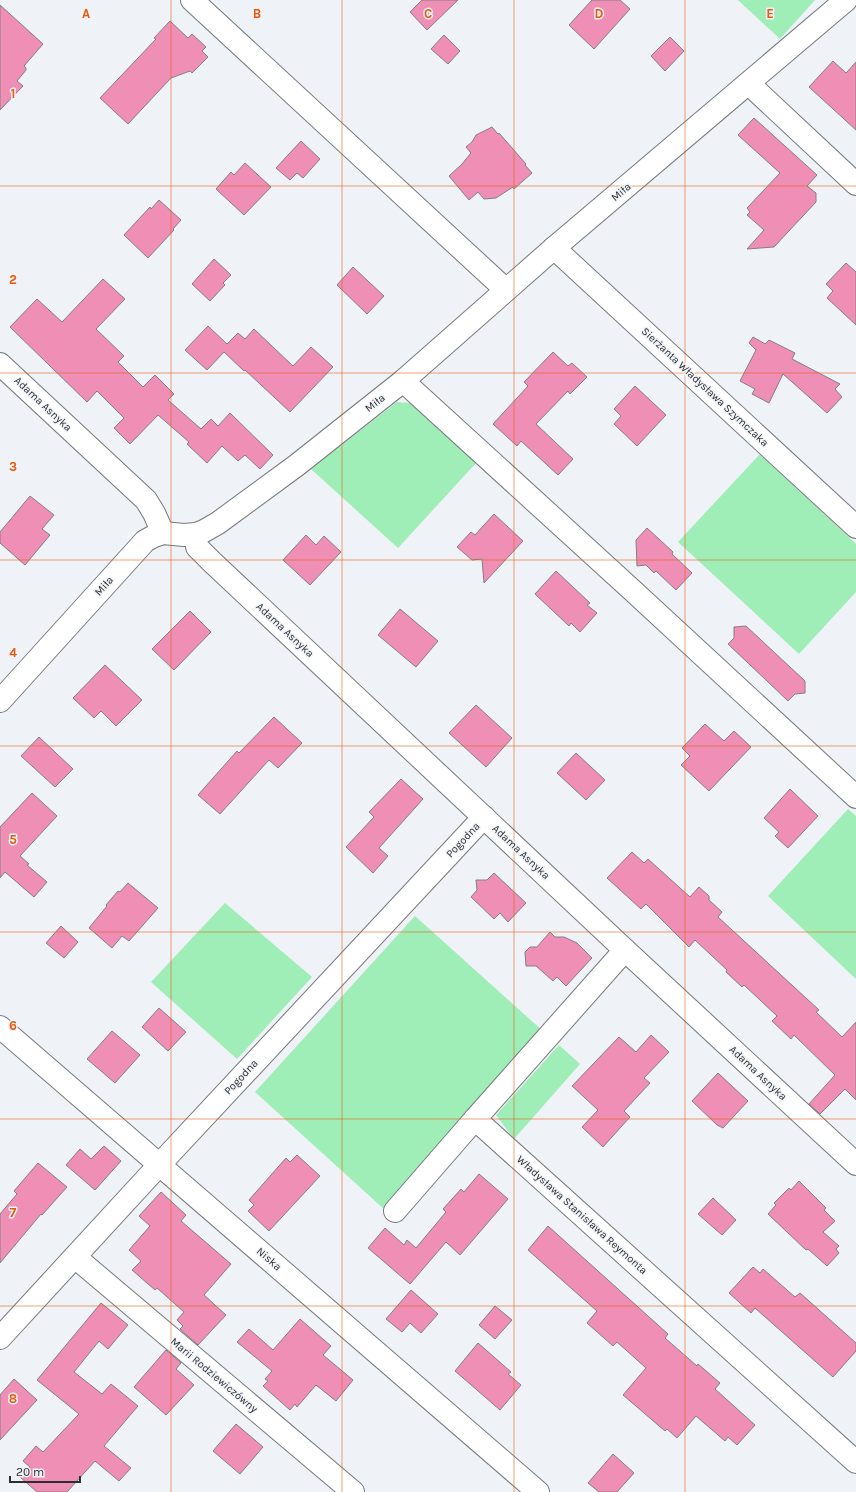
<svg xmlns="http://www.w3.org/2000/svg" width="856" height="1492" font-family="Karla,sans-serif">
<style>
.green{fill:#9fedb7}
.building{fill:#f08fb6;stroke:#847e80}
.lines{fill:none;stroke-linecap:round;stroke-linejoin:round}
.minor-casing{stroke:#75787c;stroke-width:24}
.minor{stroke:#fff;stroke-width:22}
.grid{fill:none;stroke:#e8590c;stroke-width:1;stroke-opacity:0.55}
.labels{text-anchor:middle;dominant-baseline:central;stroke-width:3;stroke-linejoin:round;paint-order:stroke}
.street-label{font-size:11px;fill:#2d2e30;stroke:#eff2f7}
.grid-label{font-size:13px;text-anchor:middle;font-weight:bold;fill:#e8590c;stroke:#eff2f7;stroke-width:3;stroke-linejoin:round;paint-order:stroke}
</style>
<rect width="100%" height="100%" fill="#eff2f7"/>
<g class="green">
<path d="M 738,0 L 815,0 L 780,39 Z"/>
<path d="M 397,402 L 411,403 L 476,463 L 398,548 L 311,469 Z"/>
<path d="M 760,454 L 856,544 L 856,592 L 799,654 L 678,542 Z"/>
<path d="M 848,809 L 856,816 L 856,979 L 768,896 Z"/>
<path d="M 225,903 L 312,977 L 237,1059 L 151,982 Z"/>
<path d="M 415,916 L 545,1033 L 385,1210 L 255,1092 Z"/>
<path d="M 559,1045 L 580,1064 L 514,1139 L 496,1115 Z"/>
</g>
<g class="building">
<path d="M 422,0 L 458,0 L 427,30 L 410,12 Z"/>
<path d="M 592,0 L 620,0 L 630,9 L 594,49 L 569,25 Z"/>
<path d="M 0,5 L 43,44 L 24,66 L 26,68 L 26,70 L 17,81 L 23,86 L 0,110 Z"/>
<path d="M 170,21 L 188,38 L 192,34 L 206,47 L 202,51 L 208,57 L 192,73 L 190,71 L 171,78 L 128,124 L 100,98 L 156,39 L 154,38 Z"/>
<path d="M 444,35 L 460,51 L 448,64 L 431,49 Z"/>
<path d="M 670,37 L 684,51 L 665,71 L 651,56 Z"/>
<path d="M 833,61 L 846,73 L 856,62 L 856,130 L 809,87 Z"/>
<path d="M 754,118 L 817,175 L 807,186 L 816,193 L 816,202 L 774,247 L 747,249 L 764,230 L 747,215 L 750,212 L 747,208 L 780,173 L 738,135 Z"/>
<path d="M 492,127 L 498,134 L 499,133 L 526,164 L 525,165 L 532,173 L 514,189 L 513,187 L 496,198 L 484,199 L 478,192 L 469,200 L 449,176 L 462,164 L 471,153 L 466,147 L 472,142 L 476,135 Z"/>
<path d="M 301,141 L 320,159 L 303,178 L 297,173 L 290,180 L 276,168 Z"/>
<path d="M 245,163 L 271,187 L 244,215 L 216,189 L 231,172 L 234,175 Z"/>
<path d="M 159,200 L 181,220 L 173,229 L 174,230 L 148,258 L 124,235 L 150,207 L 151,209 Z"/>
<path d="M 214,259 L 231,275 L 223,283 L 225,285 L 210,301 L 192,284 Z"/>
<path d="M 846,263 L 856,272 L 856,325 L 827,298 L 833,291 L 826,284 Z"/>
<path d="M 353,267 L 384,296 L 367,314 L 337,285 Z"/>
<path d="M 103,279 L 125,299 L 96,329 L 124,356 L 118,362 L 143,387 L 155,375 L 174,394 L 168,400 L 201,429 L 211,419 L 218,426 L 230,413 L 273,455 L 260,469 L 245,455 L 238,461 L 222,446 L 207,463 L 187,444 L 189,442 L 158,415 L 130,444 L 114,428 L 124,418 L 97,391 L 87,402 L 10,327 L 37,299 L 62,322 Z"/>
<path d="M 208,326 L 227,344 L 238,333 L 245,339 L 254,329 L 293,366 L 311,347 L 333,367 L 290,412 L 245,370 L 244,371 L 224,352 L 207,370 L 185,350 Z"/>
<path d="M 753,337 L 765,344 L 769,340 L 795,353 L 792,359 L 840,384 L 835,389 L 842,397 L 827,413 L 783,374 L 769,403 L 752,394 L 755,389 L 740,381 L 756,350 L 749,343 Z"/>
<path d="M 553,352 L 568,366 L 572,363 L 587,377 L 570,394 L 568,391 L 536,424 L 573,459 L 558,475 L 521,441 L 517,446 L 493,424 L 528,386 L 524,382 Z"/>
<path d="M 635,386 L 666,415 L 637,446 L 614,424 L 621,416 L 614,409 Z"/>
<path d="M 30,496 L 54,515 L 42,529 L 50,535 L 25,565 L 0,543 L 0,532 Z"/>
<path d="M 494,514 L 523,541 L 484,583 L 482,559 L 472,560 L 457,547 L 471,532 L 475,535 Z"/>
<path d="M 647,528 L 673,552 L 672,554 L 692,573 L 676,590 L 656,571 L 654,573 L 646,565 L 637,566 L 636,540 Z"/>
<path d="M 306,535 L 316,545 L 324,536 L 341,552 L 310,585 L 283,560 Z"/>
<path d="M 556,571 L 590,603 L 587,605 L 597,613 L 580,632 L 571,623 L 569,626 L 535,594 Z"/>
<path d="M 400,609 L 438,641 L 416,667 L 378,635 Z"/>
<path d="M 190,611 L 211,632 L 174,670 L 152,649 Z"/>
<path d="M 746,626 L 805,681 L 805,693 L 795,694 L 788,701 L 728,644 L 734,638 L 734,627 Z"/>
<path d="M 105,665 L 142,700 L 116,726 L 101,711 L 94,718 L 73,698 Z"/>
<path d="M 476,705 L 512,738 L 486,767 L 449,733 Z"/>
<path d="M 274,717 L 302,743 L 278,768 L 269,760 L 220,814 L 198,795 L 237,751 L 239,753 Z"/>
<path d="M 705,724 L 724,741 L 734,731 L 751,747 L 709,791 L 681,765 L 690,756 L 682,748 Z"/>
<path d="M 39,737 L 73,769 L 55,787 L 21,756 Z"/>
<path d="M 576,753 L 605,780 L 586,800 L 557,773 Z"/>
<path d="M 401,779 L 423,799 L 379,848 L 388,856 L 373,873 L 346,847 L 374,817 L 369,812 Z"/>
<path d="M 790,789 L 818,816 L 788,848 L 775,836 L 779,832 L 764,818 Z"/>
<path d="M 32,793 L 57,816 L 20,856 L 29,864 L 27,865 L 47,882 L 34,897 L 5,872 L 0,878 L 0,827 Z"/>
<path d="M 632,852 L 644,863 L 648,859 L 690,897 L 699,887 L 709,896 L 709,900 L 722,912 L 718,917 L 819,1010 L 816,1012 L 842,1037 L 856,1022 L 856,1100 L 845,1089 L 820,1114 L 809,1104 L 835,1075 L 794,1035 L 791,1039 L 772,1021 L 777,1016 L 744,985 L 742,987 L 726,972 L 727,970 L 695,940 L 689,947 L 646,904 L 641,909 L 607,878 Z"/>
<path d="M 494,873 L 526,903 L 508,922 L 500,913 L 494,919 L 471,897 L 477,890 L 476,880 L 487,880 Z"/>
<path d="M 128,883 L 158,908 L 129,941 L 122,936 L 112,948 L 89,928 L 107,906 L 106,905 L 118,891 L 120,892 Z"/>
<path d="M 61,926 L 78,942 L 64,958 L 46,943 Z"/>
<path d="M 550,932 L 555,937 L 564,937 L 577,943 L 592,958 L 566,986 L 557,977 L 553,981 L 536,966 L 526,966 L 525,952 L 530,947 L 537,947 Z"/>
<path d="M 159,1008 L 186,1032 L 168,1051 L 142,1027 Z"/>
<path d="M 112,1031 L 140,1055 L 115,1083 L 87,1059 Z"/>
<path d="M 651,1035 L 669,1052 L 644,1078 L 650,1083 L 624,1111 L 630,1117 L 603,1147 L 582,1127 L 598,1110 L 572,1086 L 619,1037 L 636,1052 Z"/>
<path d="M 718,1073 L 748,1101 L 723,1128 L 717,1125 L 692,1101 Z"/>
<path d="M 104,1146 L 121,1161 L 95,1190 L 66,1165 L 80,1149 L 91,1159 Z"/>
<path d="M 297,1155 L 320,1176 L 269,1231 L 248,1211 L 254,1205 L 249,1200 L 286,1158 L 290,1162 Z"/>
<path d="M 38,1163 L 67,1187 L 42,1215 L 41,1214 L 0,1263 L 0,1214 L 17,1194 L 14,1191 Z"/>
<path d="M 479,1174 L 508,1199 L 460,1255 L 446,1242 L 410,1284 L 368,1248 L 385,1228 L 404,1245 L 407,1240 L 416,1248 L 446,1212 L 443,1209 L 461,1189 L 464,1192 Z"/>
<path d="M 799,1181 L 826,1208 L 824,1210 L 835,1221 L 823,1232 L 839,1246 L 836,1249 L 839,1253 L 827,1266 L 808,1249 L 806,1250 L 768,1214 L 776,1205 L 774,1203 L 789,1188 L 791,1190 Z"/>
<path d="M 161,1192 L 186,1215 L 181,1221 L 231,1264 L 204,1295 L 226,1315 L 198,1345 L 180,1329 L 183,1326 L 177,1320 L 184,1312 L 157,1288 L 155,1290 L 132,1270 L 141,1261 L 129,1250 L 150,1226 L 139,1216 Z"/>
<path d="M 713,1198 L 736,1220 L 722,1235 L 698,1214 Z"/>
<path d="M 548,1226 L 668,1334 L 665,1338 L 697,1366 L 698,1364 L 720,1383 L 715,1389 L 755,1425 L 737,1445 L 728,1437 L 725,1441 L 696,1416 L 677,1438 L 667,1429 L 665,1431 L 623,1395 L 646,1368 L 617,1342 L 613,1346 L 587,1323 L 597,1311 L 528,1250 Z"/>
<path d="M 753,1267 L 760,1273 L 763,1269 L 795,1297 L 800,1293 L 856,1343 L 856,1351 L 833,1377 L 755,1308 L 751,1313 L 729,1293 Z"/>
<path d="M 411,1290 L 438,1314 L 421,1333 L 410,1323 L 402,1332 L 386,1319 Z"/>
<path d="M 101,1303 L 128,1325 L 108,1349 L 99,1341 L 74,1372 L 102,1394 L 111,1384 L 138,1406 L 104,1446 L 131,1468 L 119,1481 L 95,1461 L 67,1492 L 37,1492 L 20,1477 L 30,1467 L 23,1461 L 36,1446 L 43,1452 L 79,1414 L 37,1380 Z"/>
<path d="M 495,1306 L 512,1320 L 495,1339 L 479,1325 Z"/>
<path d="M 300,1319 L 331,1346 L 323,1355 L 353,1380 L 336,1401 L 316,1385 L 297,1407 L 295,1404 L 290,1410 L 263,1386 L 268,1381 L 265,1379 L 272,1371 L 237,1342 L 249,1329 L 273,1350 Z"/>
<path d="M 478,1343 L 511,1372 L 508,1374 L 521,1385 L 500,1410 L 455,1371 Z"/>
<path d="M 166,1350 L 181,1363 L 176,1369 L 194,1385 L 166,1415 L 134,1387 Z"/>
<path d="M 14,1379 L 37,1400 L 0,1440 L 0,1395 Z"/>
<path d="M 236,1424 L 263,1447 L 240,1474 L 213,1451 Z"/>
<path d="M 613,1454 L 634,1473 L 617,1492 L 599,1492 L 588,1483 Z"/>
</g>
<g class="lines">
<defs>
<g id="minor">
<path d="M 192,0 L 506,290"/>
<path d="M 749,84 L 856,184"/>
<path d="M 554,248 L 856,527"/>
<path d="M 0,364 L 146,500 L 154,513 L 163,533"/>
<path d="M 403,381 L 632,590 L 856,797"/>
<path d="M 196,534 L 197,547 L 212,562 L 625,950 L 856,1164"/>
<path d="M 0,701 L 145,541 L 154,536 L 163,533 L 184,535 L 196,534 L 204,531 L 218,523 L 297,465 L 403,381 L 554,248 L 846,0"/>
<path d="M 625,950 L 475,1119 L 856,1462"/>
<path d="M 0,1027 L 538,1492"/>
<path d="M 395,1211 L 475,1119"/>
<path d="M 75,1257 L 353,1492"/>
<path d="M 0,1338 L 160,1164 L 484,817"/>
</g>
</defs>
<use href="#minor" class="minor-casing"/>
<use href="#minor" class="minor"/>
</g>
<path class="grid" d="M 171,0 L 171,1492M 342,0 L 342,1492M 514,0 L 514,1492M 685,0 L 685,1492M 0,186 L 856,186M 0,373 L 856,373M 0,560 L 856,560M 0,746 L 856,746M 0,932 L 856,932M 0,1119 L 856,1119M 0,1306 L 856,1306"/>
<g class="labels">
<g class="street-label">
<text transform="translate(621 192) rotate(-40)">Miła</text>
<text transform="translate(705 387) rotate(43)">Sierżanta Władysława Szymczaka</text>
<text transform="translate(375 403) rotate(-38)">Miła</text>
<text transform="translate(43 404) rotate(43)">Adama Asnyka</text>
<text transform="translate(104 586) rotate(-48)">Miła</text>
<text transform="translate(285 630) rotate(43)">Adama Asnyka</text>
<text transform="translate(463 840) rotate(-47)">Pogodna</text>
<text transform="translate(521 852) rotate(43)">Adama Asnyka</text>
<text transform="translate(758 1073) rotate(43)">Adama Asnyka</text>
<text transform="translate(241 1077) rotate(-47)">Pogodna</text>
<text transform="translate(582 1215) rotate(42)">Władysława Stanisława Reymonta</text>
<text transform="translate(269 1259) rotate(41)">Niska</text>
<text transform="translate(214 1375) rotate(40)">Marii Rodziewiczówny</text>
</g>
</g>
<g class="grid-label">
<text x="86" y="18">A</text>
<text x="257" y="18">B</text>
<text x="428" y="18">C</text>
<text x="599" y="18">D</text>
<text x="770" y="18">E</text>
<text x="13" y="98">1</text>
<text x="13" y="284">2</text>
<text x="13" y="471">3</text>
<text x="13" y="657">4</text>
<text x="13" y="844">5</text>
<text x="13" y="1030">6</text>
<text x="13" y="1217">7</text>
<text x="13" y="1403">8</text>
</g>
<path d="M10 1476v6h70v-6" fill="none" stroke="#2d2e30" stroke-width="2"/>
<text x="16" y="1476" font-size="12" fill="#2d2e30" stroke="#eff2f7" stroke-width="3" paint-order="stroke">20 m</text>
</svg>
